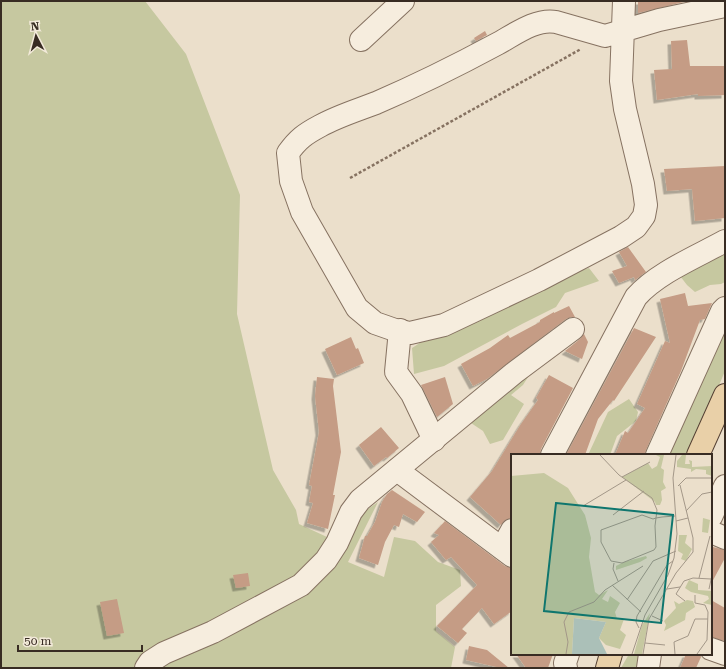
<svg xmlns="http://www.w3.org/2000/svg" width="726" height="669" font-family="'Roboto Serif',serif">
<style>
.green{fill:#c6c8a0}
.building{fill:#c59c85;filter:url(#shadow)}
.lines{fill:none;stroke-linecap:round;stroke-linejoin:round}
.minor-casing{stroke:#867261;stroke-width:24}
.major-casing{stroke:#554134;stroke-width:24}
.path{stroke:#867261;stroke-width:2.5;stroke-dasharray:3 2;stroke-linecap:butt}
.minor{stroke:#f6edde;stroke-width:22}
.major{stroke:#e9d0a8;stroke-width:22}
.inset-road{fill:none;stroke:#a39788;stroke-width:1}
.view{fill:#0f766e;fill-opacity:0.15;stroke:#0f766e;stroke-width:2}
.inset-edge{fill:none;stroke:#382c23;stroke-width:2}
</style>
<defs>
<filter id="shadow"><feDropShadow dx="-3.5" dy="3.5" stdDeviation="0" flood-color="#0004"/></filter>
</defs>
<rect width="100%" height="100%" fill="#ebdfcb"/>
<g class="green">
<path d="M 1,1 L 145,1 L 186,54 L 240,195 L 237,314 L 273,470 L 296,510 L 299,524 L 327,537 L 378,502 L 348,562 L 384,577 L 394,537 L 415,541 L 438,562 L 460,570 L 461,586 L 436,605 L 436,631 L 455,647 L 451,668 L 1,668 Z"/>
<path d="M 725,246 L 725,282 L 721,284 L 710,285 L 695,292 L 687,285 L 677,272 Z"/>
<path d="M 589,268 L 599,281 L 565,293 L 556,307 L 522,324 L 444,366 L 414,374 L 412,348 L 460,317 L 561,276 Z"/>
<path d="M 725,329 L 725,371 L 710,407 L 687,455 L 668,455 Z"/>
<path d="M 535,366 L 523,385 L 511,395 L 524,404 L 503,440 L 490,444 L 483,431 L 471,423 Z"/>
<path d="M 629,399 L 638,412 L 636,421 L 617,436 L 610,455 L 588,455 L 608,412 Z"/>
<path d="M 629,654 L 645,654 L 643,668 L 621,668 Z"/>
</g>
<g class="building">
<path d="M 638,1 L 688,1 L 638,13 Z"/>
<path d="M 485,31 L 487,35 L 476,41 L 474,38 Z"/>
<path d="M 687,40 L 690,66 L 725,66 L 725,95 L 698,96 L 698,94 L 657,100 L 654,70 L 672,69 L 671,41 Z"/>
<path d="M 725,166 L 725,218 L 695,221 L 692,189 L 667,191 L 664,169 Z"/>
<path d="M 628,247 L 646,272 L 635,280 L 634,277 L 619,283 L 612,271 L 627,266 L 619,252 Z"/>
<path d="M 685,293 L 688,306 L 712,303 L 705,319 L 700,320 L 681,371 L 646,450 L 645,455 L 615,455 L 625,431 L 628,433 L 645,408 L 637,404 L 665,341 L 670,343 L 660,299 Z"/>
<path d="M 569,306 L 575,317 L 571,317 L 566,319 L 487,379 L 473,386 L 461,364 L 490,348 L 508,335 L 510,338 L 540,322 L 540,320 L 554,312 L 554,313 Z"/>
<path d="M 634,328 L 656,337 L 614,401 L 613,400 L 598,419 L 585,455 L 566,455 Z"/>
<path d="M 584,334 L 588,342 L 582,359 L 565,351 L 580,339 Z"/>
<path d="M 351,337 L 356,349 L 358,348 L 364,363 L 337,375 L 325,349 Z"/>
<path d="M 549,375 L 573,388 L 541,449 L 540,455 L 512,455 L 512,518 L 505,520 L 501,525 L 470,497 L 492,471 L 521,424 L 538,400 L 536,398 Z"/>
<path d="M 317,377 L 334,379 L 333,386 L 341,452 L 333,495 L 335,495 L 328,529 L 307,523 L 313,503 L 309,502 L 312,486 L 309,485 L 319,432 L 315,396 Z"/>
<path d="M 445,377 L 453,404 L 437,417 L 421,385 Z"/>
<path d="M 381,427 L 399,448 L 387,458 L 386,457 L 374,466 L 359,445 Z"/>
<path d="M 392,490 L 425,512 L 417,522 L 403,514 L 399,527 L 394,525 L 385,542 L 378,565 L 359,558 L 365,536 L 367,536 L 375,522 L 382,502 L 387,494 Z"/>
<path d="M 445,521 L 505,566 L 512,568 L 512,611 L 494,624 L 482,608 L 462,629 L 467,633 L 458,643 L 437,626 L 477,585 L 451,557 L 446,560 L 431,542 L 439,535 L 434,533 Z"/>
<path d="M 713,547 L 725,550 L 725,558 L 711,584 L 711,551 Z"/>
<path d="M 248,573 L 250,586 L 236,588 L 233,575 Z"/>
<path d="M 117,599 L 124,633 L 107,636 L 100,602 Z"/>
<path d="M 711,600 L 725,608 L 725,641 L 711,637 Z"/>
<path d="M 469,646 L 487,650 L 509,668 L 501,668 L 466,660 Z"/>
<path d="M 516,654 L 553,654 L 548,668 L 526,668 Z"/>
<path d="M 686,654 L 700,654 L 701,657 L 696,668 L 680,668 Z"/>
</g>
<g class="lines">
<defs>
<g id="minor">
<path d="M 624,1 L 621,81 L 625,109 L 643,184 L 646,205 L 644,216 L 636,227 L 621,237 L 539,280 L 444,325 L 410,333 L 395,330 L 375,323 L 357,308 L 302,212 L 291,181 L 288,153 C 298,139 305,134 320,126 C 338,116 358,110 376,103 C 418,85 458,65 497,44 C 514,35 536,18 556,22 L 605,36 L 659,20 L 725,6"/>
<path d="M 361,40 L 403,1"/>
<path d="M 400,330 L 396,372 L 412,394 L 434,440"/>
<path d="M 552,455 L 636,297 C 657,273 696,257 725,241"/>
<path d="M 657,455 L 722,311 L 725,308"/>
<path d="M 397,470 L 512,556"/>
<path d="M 711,517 L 725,486"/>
<path d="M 711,532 L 725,538"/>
<path d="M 502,548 L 512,530"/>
<path d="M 711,649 L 725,654"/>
<path d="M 146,668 L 150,662 L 164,653 L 213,632 L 301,585 L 326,560 L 337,543 L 351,512 L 360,500 L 514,373 L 573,329"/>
<path d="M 566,668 L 565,663 L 568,654"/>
<path d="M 648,668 L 650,654"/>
</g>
<g id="major">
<path d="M 698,455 L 725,395"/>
<path d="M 607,668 L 611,654"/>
</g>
</defs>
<use href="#minor" class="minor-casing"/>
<use href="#major" class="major-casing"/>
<path class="path" d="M 350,178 L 581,49"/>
<use href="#minor" class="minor"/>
<use href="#major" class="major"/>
</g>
<g transform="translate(511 454)">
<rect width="201" height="201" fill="#ebdfcb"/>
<path d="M 145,1 L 153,1 L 150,14 L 153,16 L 152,28 L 155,34 L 150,37 L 151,46 L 149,51 L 145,51 L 144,48 L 111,23 L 137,9 L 141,15 L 146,12 L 149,3 ZM 171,1 L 175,1 L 174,10 L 179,10 L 178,6 L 181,7 L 181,13 L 201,12 L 201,22 L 195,20 L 195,16 L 185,15 L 180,18 L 180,15 L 166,13 L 166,7 ZM 33,19 L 57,34 L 74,61 L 80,84 L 78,103 L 84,138 L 88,141 L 97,136 L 91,145 L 97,148 L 99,142 L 109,149 L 104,158 L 106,165 L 113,165 L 109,176 L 115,181 L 109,195 L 95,191 L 88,184 L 95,168 L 63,164 L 61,200 L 0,200 L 0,22 ZM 192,64 L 199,66 L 197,79 L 191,78 ZM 168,81 L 176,81 L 174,89 L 181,95 L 175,107 L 170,105 L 172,100 L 167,97 ZM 135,102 L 136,104 L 129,108 L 105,116 L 105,112 L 113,108 ZM 178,126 L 187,130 L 187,136 L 201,137 L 201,151 L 192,149 L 198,145 L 197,142 L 180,138 L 174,134 ZM 176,146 L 182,147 L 184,153 L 175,159 L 174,166 L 153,177 L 155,171 L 153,167 L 165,154 L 163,147 L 168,150 ZM 139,159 L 131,200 L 123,200 L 131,171 Z" fill="#c6c8a0"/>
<path d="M 63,164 L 95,168 L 88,184 L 96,200 L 61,200 Z" fill="#abc0b8"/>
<path class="inset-road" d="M 89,1 L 108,21 L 141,44 L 146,56 L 144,72 L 145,93 L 143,96 L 111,109 L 100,107 L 90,88 L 90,76 L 131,61 L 142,65 L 145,64 L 151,63 L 164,62M 111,23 L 139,8M 167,32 L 175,24 L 201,24M 72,52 L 115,26M 175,57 L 191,40 L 201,38M 102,61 L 133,37M 165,67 L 177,64M 103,109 L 102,115 L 107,127M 188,124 L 199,82M 101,131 L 130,158M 156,135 L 169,133M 198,135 L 201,121M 184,141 L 184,149 L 194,151 L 197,158 L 196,186 L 186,200M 116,146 L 142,107 L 165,97M 174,147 L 165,140 L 173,127 L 182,124 L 200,125M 141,162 L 152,167M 128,174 L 125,168 L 126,162 L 156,111 L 162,107M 134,189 L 154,191M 55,200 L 57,188 L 53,168 L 58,158 L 83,148 L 94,136 L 132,112M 121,200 L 134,161 L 157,121 L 163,104 L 166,80 L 162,24 L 165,1M 132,200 L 138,165 L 165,119 L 182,98 L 182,84 L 169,31M 164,200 L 163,188 L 177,182 L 184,165 L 197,165"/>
<path class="view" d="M 45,49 L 162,61 L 150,169 L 33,157 Z"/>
<rect width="201" height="201" class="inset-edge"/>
</g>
<rect width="726" height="669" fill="none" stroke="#382c23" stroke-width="4"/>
<g transform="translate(36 36) rotate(354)" stroke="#f3eada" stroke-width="3" paint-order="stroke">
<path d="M0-3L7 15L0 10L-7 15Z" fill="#382c23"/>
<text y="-6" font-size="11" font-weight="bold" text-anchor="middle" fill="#382c23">N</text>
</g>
<path d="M18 645v6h124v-6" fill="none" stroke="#382c23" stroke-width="2"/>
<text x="24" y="645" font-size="12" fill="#382c23" stroke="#f3eada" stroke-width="3" paint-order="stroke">50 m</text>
</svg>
